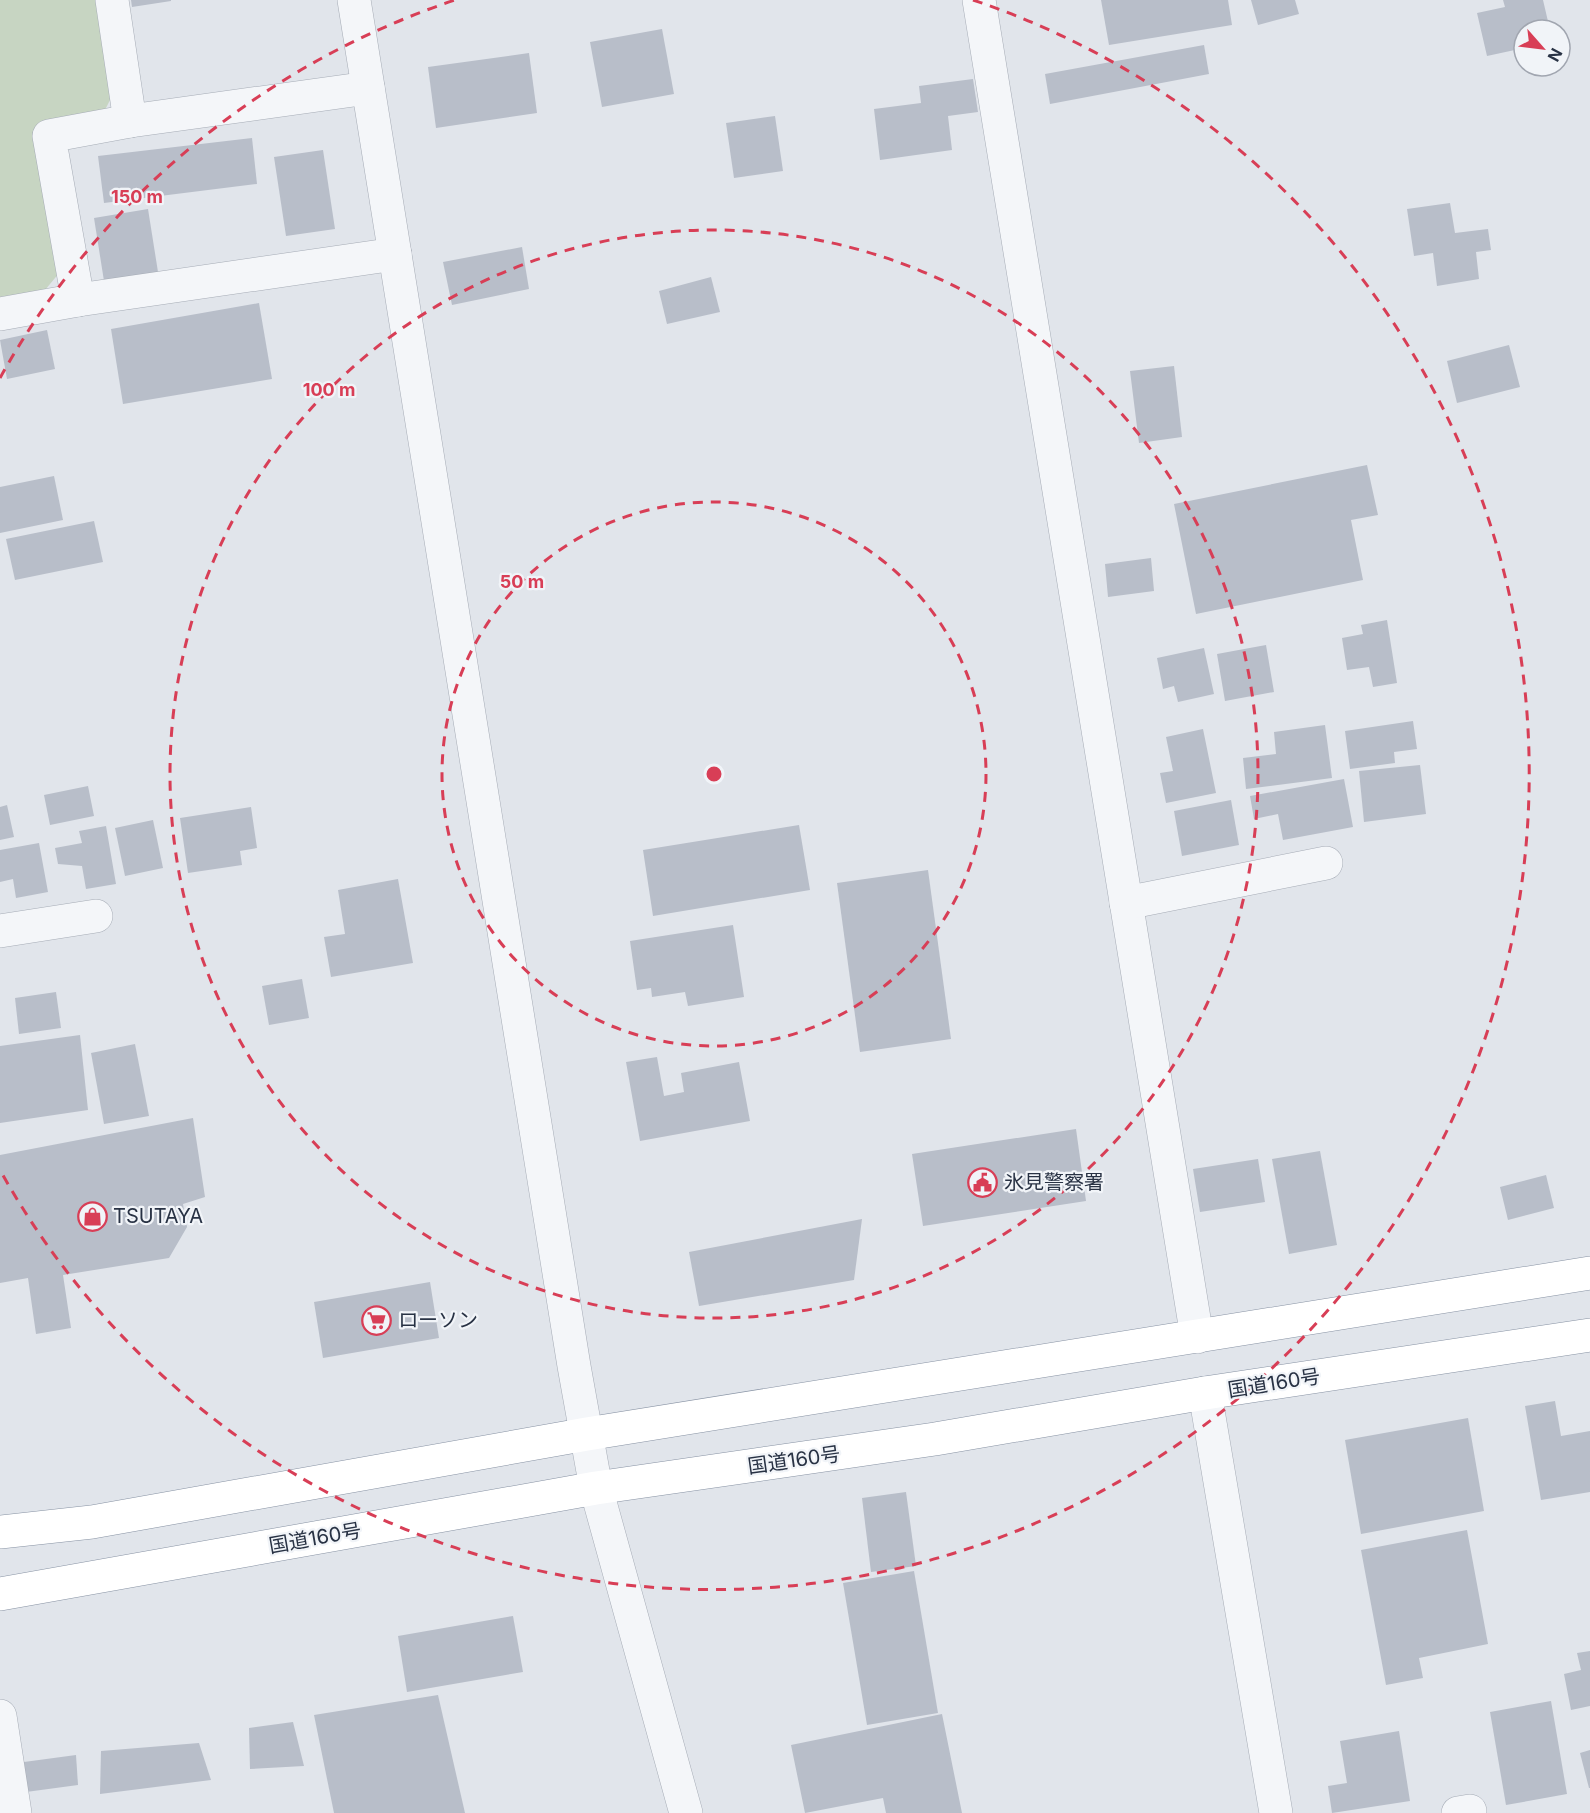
<svg xmlns="http://www.w3.org/2000/svg" width="1590" height="1813" font-family="Inter,'Noto Sans JP',sans-serif">
<style>
.green{fill:#c7d5c2}
.building{fill:#b8bec9}
.lines{fill:none;stroke-linecap:round;stroke-linejoin:round}
.minor-casing{stroke:#a6acb6;stroke-width:34}
.tertiary-casing{stroke:#a6acb6;stroke-width:34}
.trunk-casing{stroke:#8792a3;stroke-width:34}
.minor{stroke:#f4f6f9;stroke-width:33}
.tertiary{stroke:#f4f6f9;stroke-width:33}
.trunk{stroke:#fff;stroke-width:33}
.ring{fill:none;stroke:#d83e56;stroke-width:3;stroke-dasharray:10 8}
.labels{text-anchor:middle;dominant-baseline:central;stroke-width:4.5;stroke-linejoin:round;paint-order:stroke}
.poi-label{font-size:20px;fill:#283244;stroke:#f1f4f8;text-anchor:start}
.street-label{font-size:20px;fill:#283244;stroke:#f1f4f8}
.centre{fill:#d83e56;stroke:#f1f4f8;stroke-width:3}
.ring-label{font-size:18px;text-anchor:middle;font-weight:bold;fill:#d83e56;stroke:#f1f4f8;stroke-width:4.5;stroke-linejoin:round;paint-order:stroke}
</style>
<rect width="100%" height="100%" fill="#e1e5eb"/>
<path class="green" d="M 0,0 L 98,0 L 112,96 L 104,112 L 39,123 L 60,272 L 45,290 L 0,297 Z"/>
<g class="building">
<path d="M 131,0 L 171,0 L 171,1 L 132,7 Z"/>
<path d="M 1101,0 L 1228,0 L 1232,25 L 1109,45 Z"/>
<path d="M 1251,0 L 1295,0 L 1299,14 L 1258,25 Z"/>
<path d="M 1503,0 L 1543,0 L 1550,30 L 1524,30 L 1524,48 L 1487,56 L 1477,13 L 1505,7 Z"/>
<path d="M 662,29 L 674,94 L 602,107 L 590,42 Z"/>
<path d="M 1204,45 L 1209,74 L 1050,104 L 1045,74 Z"/>
<path d="M 529,53 L 537,113 L 436,128 L 428,67 Z"/>
<path d="M 973,79 L 978,112 L 948,116 L 952,150 L 880,160 L 874,109 L 921,103 L 919,86 Z"/>
<path d="M 775,116 L 783,171 L 734,178 L 726,123 Z"/>
<path d="M 252,138 L 257,184 L 104,203 L 98,156 Z"/>
<path d="M 323,150 L 335,229 L 286,236 L 274,157 Z"/>
<path d="M 1450,203 L 1455,233 L 1488,229 L 1491,250 L 1476,252 L 1479,279 L 1437,286 L 1433,253 L 1414,256 L 1407,209 Z"/>
<path d="M 148,209 L 158,272 L 104,281 L 94,218 Z"/>
<path d="M 522,247 L 529,289 L 452,305 L 443,262 Z"/>
<path d="M 711,277 L 720,312 L 667,324 L 659,291 Z"/>
<path d="M 259,303 L 272,379 L 123,404 L 111,329 Z"/>
<path d="M 47,330 L 55,369 L 7,379 L 0,340 Z"/>
<path d="M 1509,345 L 1520,387 L 1457,403 L 1447,361 Z"/>
<path d="M 1174,366 L 1182,437 L 1139,443 L 1130,371 Z"/>
<path d="M 1367,465 L 1378,515 L 1351,520 L 1363,580 L 1196,614 L 1174,504 Z"/>
<path d="M 54,476 L 63,520 L 0,533 L 0,487 Z"/>
<path d="M 94,521 L 103,562 L 15,580 L 6,539 Z"/>
<path d="M 1151,558 L 1154,591 L 1108,597 L 1105,564 Z"/>
<path d="M 1387,620 L 1397,683 L 1373,687 L 1369,667 L 1347,670 L 1342,638 L 1363,634 L 1361,625 Z"/>
<path d="M 1266,645 L 1274,692 L 1225,701 L 1217,654 Z"/>
<path d="M 1204,648 L 1214,694 L 1178,702 L 1174,686 L 1163,689 L 1157,658 Z"/>
<path d="M 1413,721 L 1417,749 L 1394,752 L 1395,763 L 1350,769 L 1345,731 Z"/>
<path d="M 1325,725 L 1332,778 L 1246,789 L 1243,758 L 1276,754 L 1274,732 Z"/>
<path d="M 1203,729 L 1216,793 L 1166,803 L 1160,773 L 1173,771 L 1166,737 Z"/>
<path d="M 1420,765 L 1426,814 L 1364,822 L 1359,771 Z"/>
<path d="M 1344,779 L 1353,827 L 1283,840 L 1278,814 L 1254,819 L 1250,796 Z"/>
<path d="M 88,786 L 94,816 L 50,825 L 44,795 Z"/>
<path d="M 1231,800 L 1239,845 L 1182,856 L 1174,811 Z"/>
<path d="M 7,805 L 14,837 L 0,840 L 0,807 Z"/>
<path d="M 251,807 L 257,848 L 240,851 L 242,865 L 188,873 L 180,818 Z"/>
<path d="M 153,820 L 163,868 L 125,876 L 115,828 Z"/>
<path d="M 799,825 L 810,890 L 653,916 L 643,850 Z"/>
<path d="M 106,826 L 116,884 L 86,889 L 82,866 L 58,864 L 55,848 L 82,843 L 79,831 Z"/>
<path d="M 39,843 L 48,892 L 16,898 L 13,879 L 0,882 L 0,850 Z"/>
<path d="M 928,870 L 951,1039 L 860,1052 L 837,883 Z"/>
<path d="M 398,879 L 413,963 L 331,977 L 324,937 L 345,934 L 338,890 Z"/>
<path d="M 733,925 L 744,997 L 688,1006 L 685,992 L 652,997 L 651,988 L 637,990 L 630,941 Z"/>
<path d="M 302,979 L 309,1018 L 269,1025 L 262,986 Z"/>
<path d="M 56,992 L 61,1028 L 19,1034 L 15,998 Z"/>
<path d="M 80,1035 L 88,1110 L 0,1123 L 0,1046 Z"/>
<path d="M 135,1044 L 149,1116 L 104,1124 L 91,1053 Z"/>
<path d="M 657,1057 L 664,1096 L 684,1092 L 681,1073 L 739,1062 L 750,1121 L 640,1141 L 626,1062 Z"/>
<path d="M 193,1118 L 205,1197 L 183,1204 L 187,1227 L 169,1258 L 63,1275 L 71,1328 L 36,1334 L 28,1278 L 0,1283 L 0,1155 Z"/>
<path d="M 1076,1129 L 1086,1201 L 923,1226 L 912,1154 Z"/>
<path d="M 1320,1151 L 1337,1245 L 1289,1254 L 1272,1159 Z"/>
<path d="M 1258,1159 L 1265,1202 L 1200,1212 L 1193,1169 Z"/>
<path d="M 1546,1175 L 1554,1208 L 1508,1220 L 1500,1187 Z"/>
<path d="M 862,1219 L 854,1280 L 699,1306 L 689,1252 Z"/>
<path d="M 430,1282 L 439,1338 L 323,1358 L 314,1302 Z"/>
<path d="M 1555,1401 L 1561,1436 L 1590,1431 L 1590,1492 L 1541,1500 L 1525,1406 Z"/>
<path d="M 1468,1418 L 1484,1511 L 1361,1534 L 1345,1440 Z"/>
<path d="M 906,1492 L 916,1566 L 871,1572 L 862,1498 Z"/>
<path d="M 1467,1530 L 1488,1644 L 1419,1658 L 1423,1678 L 1386,1685 L 1361,1550 Z"/>
<path d="M 914,1571 L 938,1713 L 867,1725 L 843,1583 Z"/>
<path d="M 513,1616 L 523,1672 L 407,1692 L 398,1636 Z"/>
<path d="M 1590,1651 L 1590,1706 L 1571,1710 L 1564,1674 L 1581,1670 L 1577,1653 Z"/>
<path d="M 438,1695 L 465,1813 L 334,1813 L 314,1715 Z"/>
<path d="M 1551,1701 L 1567,1794 L 1506,1805 L 1490,1712 Z"/>
<path d="M 942,1714 L 962,1813 L 886,1813 L 883,1798 L 805,1813 L 791,1745 Z"/>
<path d="M 293,1722 L 304,1766 L 250,1769 L 249,1728 Z"/>
<path d="M 1399,1731 L 1410,1801 L 1332,1813 L 1328,1786 L 1347,1783 L 1340,1741 Z"/>
<path d="M 199,1743 L 211,1780 L 100,1794 L 101,1751 Z"/>
<path d="M 1590,1750 L 1590,1788 L 1589,1788 L 1580,1753 Z"/>
<path d="M 76,1755 L 78,1785 L 26,1792 L 24,1762 Z"/>
</g>
<g class="lines">
<defs>
<g id="minor">
<path d="M 112,0 L 130,121"/>
<path d="M 979,0 L 1197,1337"/>
<path d="M 78,300 L 395,254"/>
<path d="M 0,314 L 78,300 L 49,136 L 130,121 L 368,88"/>
<path d="M 1126,903 L 1326,863"/>
<path d="M 0,931 L 96,916"/>
<path d="M 1205,1393 L 1276,1813"/>
<path d="M 0,1716 L 15,1813"/>
<path d="M 1458,1813 L 1470,1811"/>
</g>
<path id="tertiary" d="M 354,0 L 574,1366 L 596,1488 L 686,1813"/>
<g id="trunk">
<path d="M 0,1532 L 92,1522 L 587,1434 L 1590,1273"/>
<path d="M 0,1594 L 596,1488 L 935,1439 L 1205,1393 L 1590,1335"/>
</g>
</defs>
<use href="#minor" class="minor-casing"/>
<use href="#tertiary" class="tertiary-casing"/>
<use href="#trunk" class="trunk-casing"/>
<use href="#minor" class="minor"/>
<use href="#tertiary" class="tertiary"/>
<use href="#trunk" class="trunk"/>
</g>
<g class="ring">
<circle cx="714" cy="774" r="272"/>
<circle cx="714" cy="774" r="544"/>
<path d="M0 378A816 816 0 0 1 455 0M973 0A816 816 0 1 1 0 1170"/>
</g>
<defs>
<symbol id="civic-ring" viewBox="-11 -11 22 22"><circle r="9.5" fill="#f1f4f8" stroke="#d83e56" stroke-width="1.5"/><path d="M-.6-6.5H3V-4.5H.6V-3L4-1V1h2V6H-6V1h2V-1L-.6-3ZM-1.2 2.5V6h2.4V2.5Z" fill="#d83e56"/></symbol>
<symbol id="shop-ring" viewBox="-11 -11 22 22"><circle r="9.5" fill="#f1f4f8" stroke="#d83e56" stroke-width="1.5"/><path d="M-5-2.5h2.3a2.7 3.5 0 0 1 5.4 0H5L5.5 6h-11ZM-1.5-2.5h3a1.5 2.3 0 0 0-3 0Z" fill="#d83e56"/></symbol>
<symbol id="supermarket-ring" viewBox="-11 -11 22 22"><circle r="9.5" fill="#f1f4f8" stroke="#d83e56" stroke-width="1.5"/><path d="M-6-5.5h2.5l.6 2H6L4.5 2H-2.5L-4.4-4H-6ZM-1.5 3.2a1.3 1.3 0 1 0 .1 0ZM3 3.2a1.3 1.3 0 1 0 .1 0Z" fill="#d83e56"/></symbol>
</defs>
<g fill-rule="evenodd">
<use href="#civic-ring" x="966" y="1166" width="33" height="33"/>
<use href="#shop-ring" x="76" y="1200" width="33" height="33"/>
<use href="#supermarket-ring" x="360" y="1304" width="33" height="33"/>
</g>
<g class="labels">
<g class="poi-label">
<text x="1004" y="1182">氷見警察署</text>
<text x="113" y="1216">TSUTAYA</text>
<text x="398" y="1320">ローソン</text>
</g>
<g class="street-label">
<text transform="translate(1274 1383) rotate(-9)">国道160号</text>
<text transform="translate(794 1460) rotate(-8)">国道160号</text>
<text transform="translate(315 1538) rotate(-10)">国道160号</text>
</g>
</g>
<circle cx="714" cy="774" r="9" class="centre"/>
<g class="ring-label">
<text x="137" y="203">150 m</text>
<text x="329" y="396">100 m</text>
<text x="522" y="588">50 m</text>
</g>
<g transform="translate(1542 48) rotate(118)"><circle r="28" fill="#f1f4f8" stroke="#a1a6b0" stroke-width="1.5"/>
<path d="M0-4.5L10 22L0 15L-10 22Z" fill="#d83e56"/>
<text y="-9" font-size="16" font-weight="bold" text-anchor="middle" fill="#283244">N</text>
</g>
</svg>
